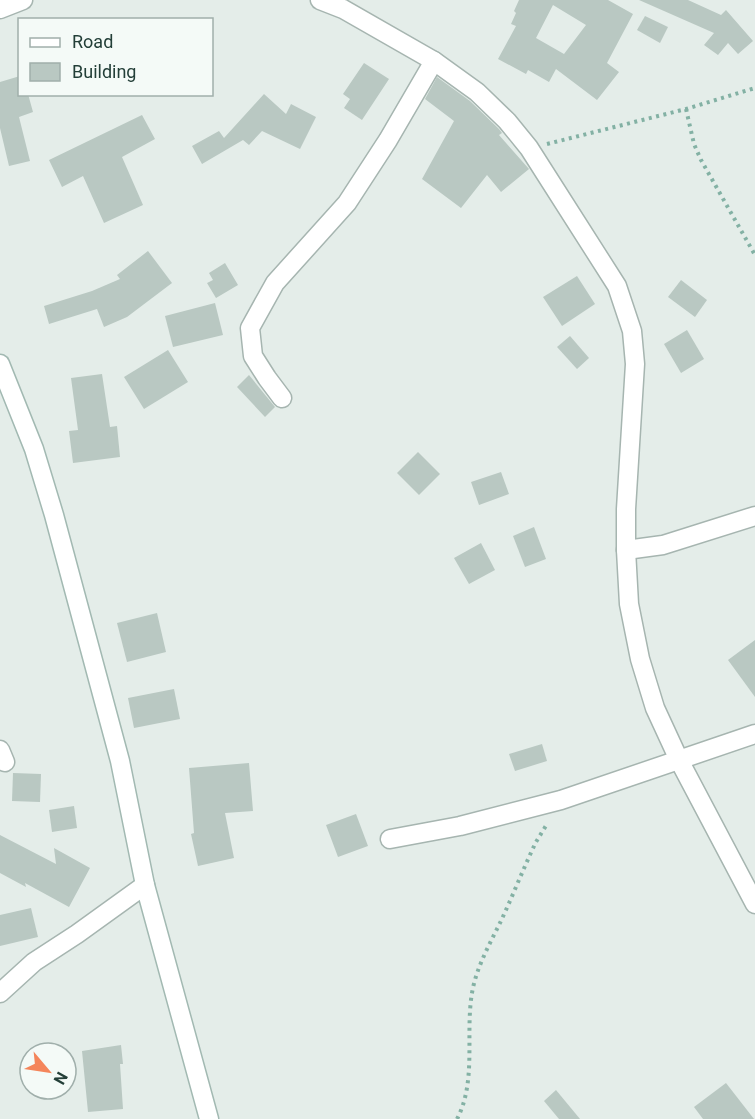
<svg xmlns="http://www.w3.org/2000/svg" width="755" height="1119" font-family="Roboto,sans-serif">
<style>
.building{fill:#b9c8c2;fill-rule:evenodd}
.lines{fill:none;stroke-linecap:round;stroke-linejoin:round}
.street-casing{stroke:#a6b5b0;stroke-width:21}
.secondary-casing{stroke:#a2b9b2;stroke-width:21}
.path{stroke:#83b1a4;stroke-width:4;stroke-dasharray:3 4.5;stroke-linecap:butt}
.street{stroke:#fff;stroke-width:18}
.secondary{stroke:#fff;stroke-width:18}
</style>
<rect width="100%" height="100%" fill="#e4ede9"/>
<g class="building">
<path d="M 519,0 L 608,0 L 633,14 L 607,63 L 619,72 L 597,100 L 556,69 L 549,82 L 528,70 L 526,74 L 498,59 L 516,26 L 511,24 L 516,13 L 514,11 ZM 553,5 L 586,25 L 564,54 L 536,38 Z"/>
<path d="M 639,0 L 688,0 L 721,15 L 726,10 L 753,41 L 738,54 L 728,43 L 718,55 L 704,45 L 714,33 Z"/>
<path d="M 645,16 L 668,27 L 660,43 L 637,30 Z"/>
<path d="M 364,63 L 389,79 L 362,120 L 344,108 L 350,99 L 343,94 Z"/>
<path d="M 20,76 L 20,94 L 28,94 L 33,112 L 19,117 L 30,161 L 9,166 L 0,128 L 0,82 Z"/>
<path d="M 437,77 L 470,101 L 499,129 L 502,133 L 499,135 L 529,169 L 501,192 L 487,175 L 461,208 L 422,179 L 454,121 L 425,99 Z"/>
<path d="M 264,94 L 286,114 L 291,104 L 316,117 L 300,149 L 262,131 L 249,145 L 243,140 L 202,164 L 192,146 L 219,131 L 224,138 Z"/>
<path d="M 142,115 L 155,139 L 122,157 L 143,205 L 104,223 L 83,176 L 62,187 L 49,160 Z"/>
<path d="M 148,251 L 172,283 L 127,317 L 104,327 L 97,309 L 49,324 L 44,306 L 92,291 L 120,279 L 117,275 Z"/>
<path d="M 225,263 L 238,285 L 216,298 L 207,283 L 213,280 L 209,273 Z"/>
<path d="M 577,276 L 595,304 L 562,326 L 543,297 Z"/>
<path d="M 681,280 L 707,300 L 695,317 L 668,297 Z"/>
<path d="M 215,303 L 223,335 L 173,347 L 165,316 Z"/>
<path d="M 687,330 L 704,359 L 681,373 L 664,344 Z"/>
<path d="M 570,336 L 589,358 L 577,369 L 557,347 Z"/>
<path d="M 168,350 L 188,382 L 144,409 L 124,377 Z"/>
<path d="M 102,374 L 110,427 L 117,426 L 120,457 L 73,463 L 69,431 L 78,430 L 71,378 Z"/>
<path d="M 249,375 L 275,407 L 265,417 L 237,387 Z"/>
<path d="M 418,452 L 440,474 L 419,495 L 397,473 Z"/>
<path d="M 501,472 L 509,494 L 479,505 L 471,482 Z"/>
<path d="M 534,527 L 546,559 L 525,567 L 513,536 Z"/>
<path d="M 481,543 L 495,570 L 469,584 L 454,558 Z"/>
<path d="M 157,613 L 166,652 L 127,662 L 117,623 Z"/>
<path d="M 755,640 L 755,697 L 728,660 Z"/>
<path d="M 174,689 L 180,719 L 134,728 L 128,698 Z"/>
<path d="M 542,744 L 547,761 L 515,771 L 509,754 Z"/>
<path d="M 249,763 L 253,811 L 225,813 L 234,858 L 198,866 L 191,834 L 194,833 L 189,768 Z"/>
<path d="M 13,773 L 41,774 L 40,802 L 12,801 Z"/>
<path d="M 74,806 L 77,828 L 52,832 L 49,810 Z"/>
<path d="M 356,814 L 368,846 L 338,857 L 326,825 Z"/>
<path d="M 0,835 L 56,864 L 54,848 L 90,868 L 69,907 L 25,883 L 26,887 L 0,873 Z"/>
<path d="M 31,908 L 38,937 L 0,946 L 0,915 Z"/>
<path d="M 121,1045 L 123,1064 L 120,1064 L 123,1109 L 88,1112 L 82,1051 Z"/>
<path d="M 726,1083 L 754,1119 L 703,1119 L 694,1107 Z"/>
<path d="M 556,1090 L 580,1119 L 559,1119 L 544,1101 Z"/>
</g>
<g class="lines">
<defs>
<g id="street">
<path d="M 320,0 L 343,9 L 434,61 L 477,92 L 507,121 L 529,148 L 617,286 L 632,331 L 635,364 L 626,509 L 626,550 L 629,604 L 640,659 L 655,708 L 679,760 L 755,904"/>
<path d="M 0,9 L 23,0"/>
<path d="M 282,398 L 267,378 L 253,356 L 250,328 L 275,283 L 347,203 L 388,140 L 434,61"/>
<path d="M 626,550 L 663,545 L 755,516"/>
<path d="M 0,750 L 5,762"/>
<path d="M 390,839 L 460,826 L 561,800 L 755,734"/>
<path d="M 0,993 L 34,962 L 77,934 L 145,885"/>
</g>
<path id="secondary" d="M 0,364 L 34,449 L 54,515 L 120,761 L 145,885 L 209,1119"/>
</defs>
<use href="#street" class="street-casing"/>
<use href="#secondary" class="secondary-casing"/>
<g class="path">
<path d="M 686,109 L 694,144 L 701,160 L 755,255"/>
<path d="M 547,144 L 686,109 L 755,88"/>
<path d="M 457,1119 C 477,1081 465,1034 472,993 C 476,969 488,947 499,925 C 512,898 523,869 536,842 L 547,824"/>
</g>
<use href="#street" class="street"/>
<use href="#secondary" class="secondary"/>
</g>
<rect x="18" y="18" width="195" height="78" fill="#f4faf7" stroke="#a0afab" stroke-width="1.5"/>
<rect x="30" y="38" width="30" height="9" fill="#ffffff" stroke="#a0afab" stroke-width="1.5"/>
<text x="72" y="48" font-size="18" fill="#233f38">Road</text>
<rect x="30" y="63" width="30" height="18" fill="#b9c8c2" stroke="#a0afab" stroke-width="1.5"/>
<text x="72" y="78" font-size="18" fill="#233f38">Building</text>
<g transform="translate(48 1071) rotate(119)"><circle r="28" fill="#f4faf7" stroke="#a0afab" stroke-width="1.5"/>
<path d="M0-4.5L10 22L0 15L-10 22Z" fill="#f4855b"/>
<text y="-9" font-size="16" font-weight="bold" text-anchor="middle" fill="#233f38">N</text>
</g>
</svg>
